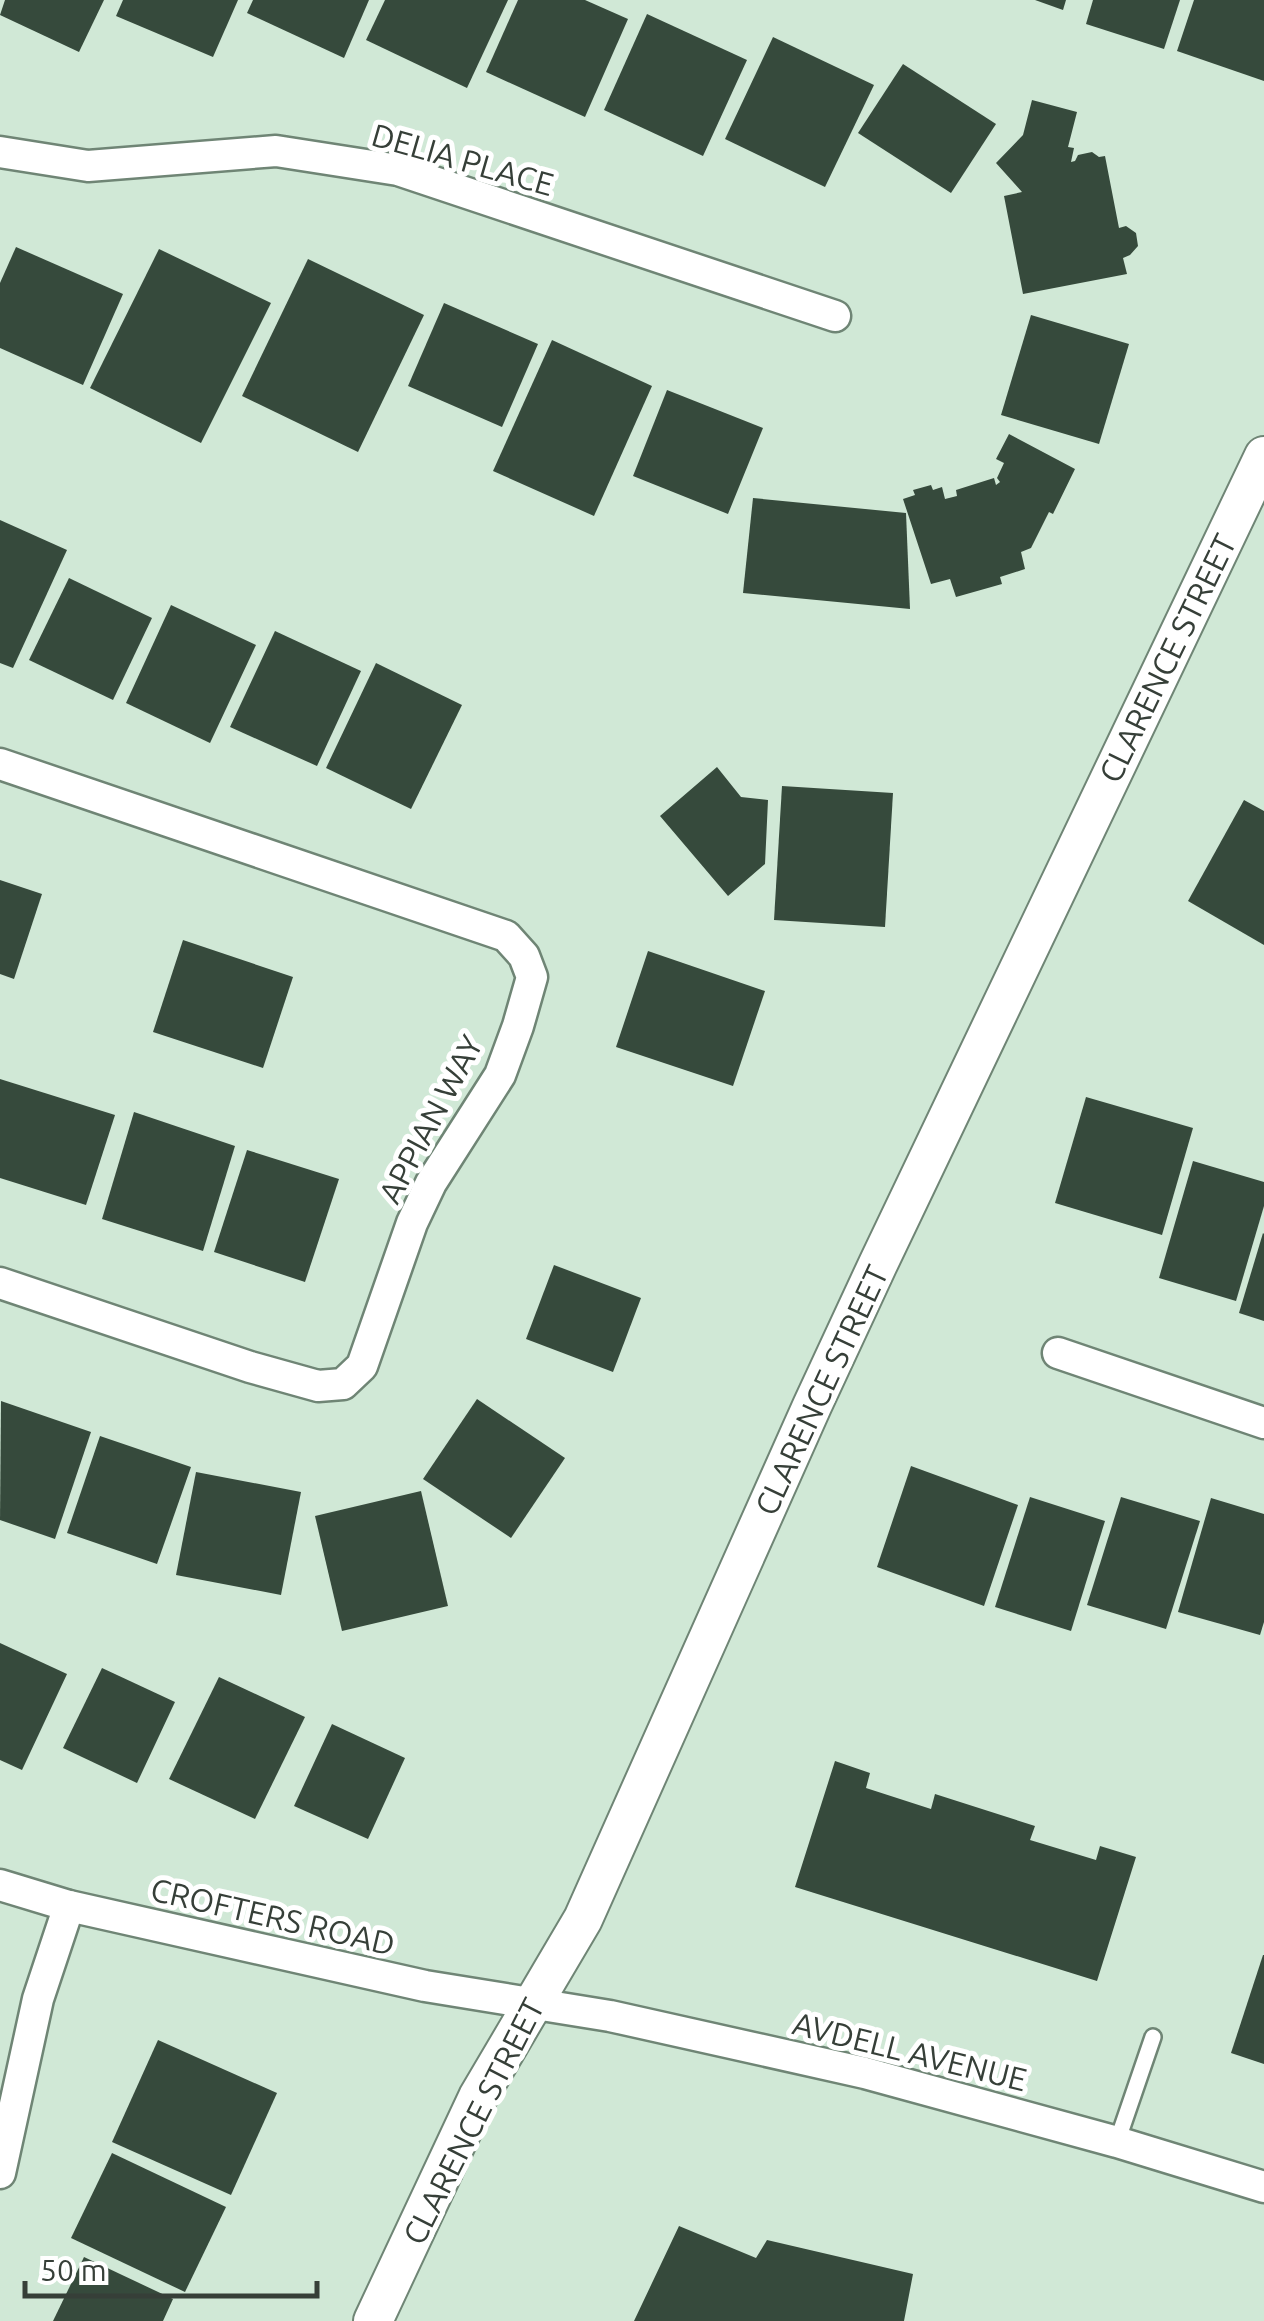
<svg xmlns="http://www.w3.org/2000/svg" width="1264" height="2321" font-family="Ubuntu,sans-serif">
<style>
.building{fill:#364a3c}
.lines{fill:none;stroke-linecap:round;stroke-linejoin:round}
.service-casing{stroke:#6f8575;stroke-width:20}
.minor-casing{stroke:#6f8575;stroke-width:35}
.tertiary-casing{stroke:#6f8575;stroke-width:42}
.service{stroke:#fff;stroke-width:15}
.minor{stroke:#fff;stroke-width:30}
.tertiary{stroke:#fff;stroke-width:38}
.labels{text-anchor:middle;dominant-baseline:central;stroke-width:10;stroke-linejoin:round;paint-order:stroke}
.street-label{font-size:32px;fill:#363f38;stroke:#fff}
</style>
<rect width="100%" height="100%" fill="#d0e8d6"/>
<g class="building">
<path d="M 5,0 L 104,0 L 79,52 L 0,15 Z"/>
<path d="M 123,0 L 238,0 L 213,57 L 116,16 Z"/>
<path d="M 253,0 L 369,0 L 344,58 L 247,13 Z"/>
<path d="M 385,0 L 508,0 L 467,88 L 366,40 Z"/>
<path d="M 518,0 L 585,0 L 628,19 L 585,117 L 486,72 Z"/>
<path d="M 1035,0 L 1066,0 L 1063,10 Z"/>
<path d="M 1093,0 L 1180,0 L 1164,49 L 1086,24 Z"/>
<path d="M 1194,0 L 1264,0 L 1264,81 L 1177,51 Z"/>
<path d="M 647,14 L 747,60 L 703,156 L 604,110 Z"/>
<path d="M 773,37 L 874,85 L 825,187 L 725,139 Z"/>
<path d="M 903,64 L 996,124 L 951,193 L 858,133 Z"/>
<path d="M 1032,100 L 1077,112 L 1068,147 L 1074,148 L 1071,162 L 1075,161 L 1078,155 L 1092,152 L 1099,157 L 1105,156 L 1119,228 L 1126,226 L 1136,233 L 1138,246 L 1130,255 L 1123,258 L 1127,274 L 1023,294 L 1004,196 L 1022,192 L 996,163 L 1023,135 Z"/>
<path d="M 16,247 L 123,294 L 83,385 L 0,348 L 0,283 Z"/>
<path d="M 159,249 L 271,303 L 201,443 L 90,388 Z"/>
<path d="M 308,259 L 424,315 L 358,452 L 242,396 Z"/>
<path d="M 444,303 L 538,344 L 502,427 L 408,386 Z"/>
<path d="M 1031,315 L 1129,344 L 1099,444 L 1001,415 Z"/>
<path d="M 552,340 L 652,386 L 594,516 L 493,471 Z"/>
<path d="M 667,390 L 763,428 L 728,514 L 633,476 Z"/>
<path d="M 1009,434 L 1075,469 L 1053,514 L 1049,512 L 1031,548 L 1021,552 L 1025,569 L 1000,577 L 1002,584 L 956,597 L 950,579 L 931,584 L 903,499 L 915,495 L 913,490 L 931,485 L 933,490 L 942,487 L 945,499 L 957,496 L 956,490 L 994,478 L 996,485 L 1000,482 L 997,478 L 1004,463 L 996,459 Z"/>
<path d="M 753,498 L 906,513 L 910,609 L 743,593 Z"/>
<path d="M 0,520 L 67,550 L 13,668 L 0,663 Z"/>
<path d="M 69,578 L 152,618 L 113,700 L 29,660 Z"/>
<path d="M 171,605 L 256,645 L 210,743 L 126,703 Z"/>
<path d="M 275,631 L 361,671 L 317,766 L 230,727 Z"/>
<path d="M 376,663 L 462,705 L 411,809 L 326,768 Z"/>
<path d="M 717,767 L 741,797 L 768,800 L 765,864 L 728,896 L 660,816 Z"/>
<path d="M 782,786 L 893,793 L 885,927 L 774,920 Z"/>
<path d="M 1244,800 L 1264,811 L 1264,945 L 1188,901 Z"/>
<path d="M 0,880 L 42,894 L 14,979 L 0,974 Z"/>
<path d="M 183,940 L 293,977 L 263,1068 L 153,1032 Z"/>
<path d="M 648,951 L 765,991 L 733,1086 L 616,1047 Z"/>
<path d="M 0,1079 L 115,1115 L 86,1205 L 0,1178 Z"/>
<path d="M 1086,1097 L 1193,1128 L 1162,1235 L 1055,1203 Z"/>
<path d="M 134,1112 L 235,1146 L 203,1251 L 102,1219 Z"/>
<path d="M 247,1150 L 339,1179 L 305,1282 L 214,1252 Z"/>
<path d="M 1193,1161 L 1264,1182 L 1264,1206 L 1236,1301 L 1159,1278 Z"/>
<path d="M 1263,1233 L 1264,1234 L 1264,1321 L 1239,1313 Z"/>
<path d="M 554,1265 L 641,1298 L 613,1372 L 526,1339 Z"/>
<path d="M 477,1399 L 565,1458 L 511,1538 L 423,1479 Z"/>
<path d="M 1,1401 L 91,1432 L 55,1539 L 0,1520 Z"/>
<path d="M 100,1436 L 191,1467 L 157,1564 L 67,1533 Z"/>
<path d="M 911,1466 L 1018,1505 L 984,1606 L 877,1567 Z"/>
<path d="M 196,1472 L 301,1492 L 281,1595 L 176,1575 Z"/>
<path d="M 421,1491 L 448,1606 L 342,1631 L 315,1516 Z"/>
<path d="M 1030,1497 L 1105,1521 L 1071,1631 L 995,1607 Z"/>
<path d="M 1121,1497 L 1200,1521 L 1166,1629 L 1087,1605 Z"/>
<path d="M 1211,1498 L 1264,1514 L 1264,1622 L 1260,1635 L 1178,1612 Z"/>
<path d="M 0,1643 L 67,1674 L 22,1770 L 0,1760 Z"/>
<path d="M 102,1668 L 175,1702 L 137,1783 L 63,1748 Z"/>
<path d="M 219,1677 L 305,1717 L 255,1819 L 169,1779 Z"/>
<path d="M 332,1724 L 405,1758 L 368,1839 L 294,1806 Z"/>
<path d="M 835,1761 L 870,1773 L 866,1788 L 931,1809 L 935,1794 L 1035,1826 L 1030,1840 L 1096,1860 L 1100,1846 L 1136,1857 L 1097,1981 L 795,1887 Z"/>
<path d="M 1263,1955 L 1264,1955 L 1264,2064 L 1231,2053 Z"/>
<path d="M 158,2040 L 277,2093 L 231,2195 L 112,2142 Z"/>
<path d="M 112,2153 L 226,2207 L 185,2292 L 71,2238 Z"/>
<path d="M 679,2226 L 756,2258 L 767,2240 L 913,2274 L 904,2321 L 634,2321 Z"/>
<path d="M 84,2257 L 173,2299 L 163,2321 L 53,2321 Z"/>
</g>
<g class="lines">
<defs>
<path id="service" d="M 1117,2142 L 1153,2037"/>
<g id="minor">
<path d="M 0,152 L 88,166 L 276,151 L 398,170 L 835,316"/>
<path d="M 0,764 L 506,936 L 524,956 L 532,977 L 518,1026 L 500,1075 L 431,1183 L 412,1223 L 362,1366 L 343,1384 L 318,1386 L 250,1367 L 0,1283"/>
<path d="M 1058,1353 L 1264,1423"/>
<path d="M 0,1885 L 69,1906 L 425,1986 L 610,2016 L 865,2073 L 1117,2142 L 1264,2187"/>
<path d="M 0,2173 L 38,1999 L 69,1906"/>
</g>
<path id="tertiary" d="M 373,2321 L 478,2097 L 583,1919 L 812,1406 L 878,1264 L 1264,456"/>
</defs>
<use href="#service" class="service-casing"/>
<use href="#minor" class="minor-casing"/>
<use href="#tertiary" class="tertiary-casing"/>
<use href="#service" class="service"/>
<use href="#minor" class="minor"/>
<use href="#tertiary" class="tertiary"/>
</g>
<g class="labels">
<g class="street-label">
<text transform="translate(463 159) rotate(16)">DELIA PLACE</text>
<text transform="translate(1167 658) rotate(-64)">CLARENCE STREET</text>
<text transform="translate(430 1119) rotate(-62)">APPIAN WAY</text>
<text transform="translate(821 1390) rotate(-65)">CLARENCE STREET</text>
<text transform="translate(273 1916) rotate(13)">CROFTERS ROAD</text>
<text transform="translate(910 2051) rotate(14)">AVDELL AVENUE</text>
<text transform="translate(473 2121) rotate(-63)">CLARENCE STREET</text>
</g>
</g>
<path d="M25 2281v15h292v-15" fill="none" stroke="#363f38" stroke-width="5"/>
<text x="40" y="2281" font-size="30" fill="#363f38" stroke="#ffffff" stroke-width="8" paint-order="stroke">50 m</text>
</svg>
